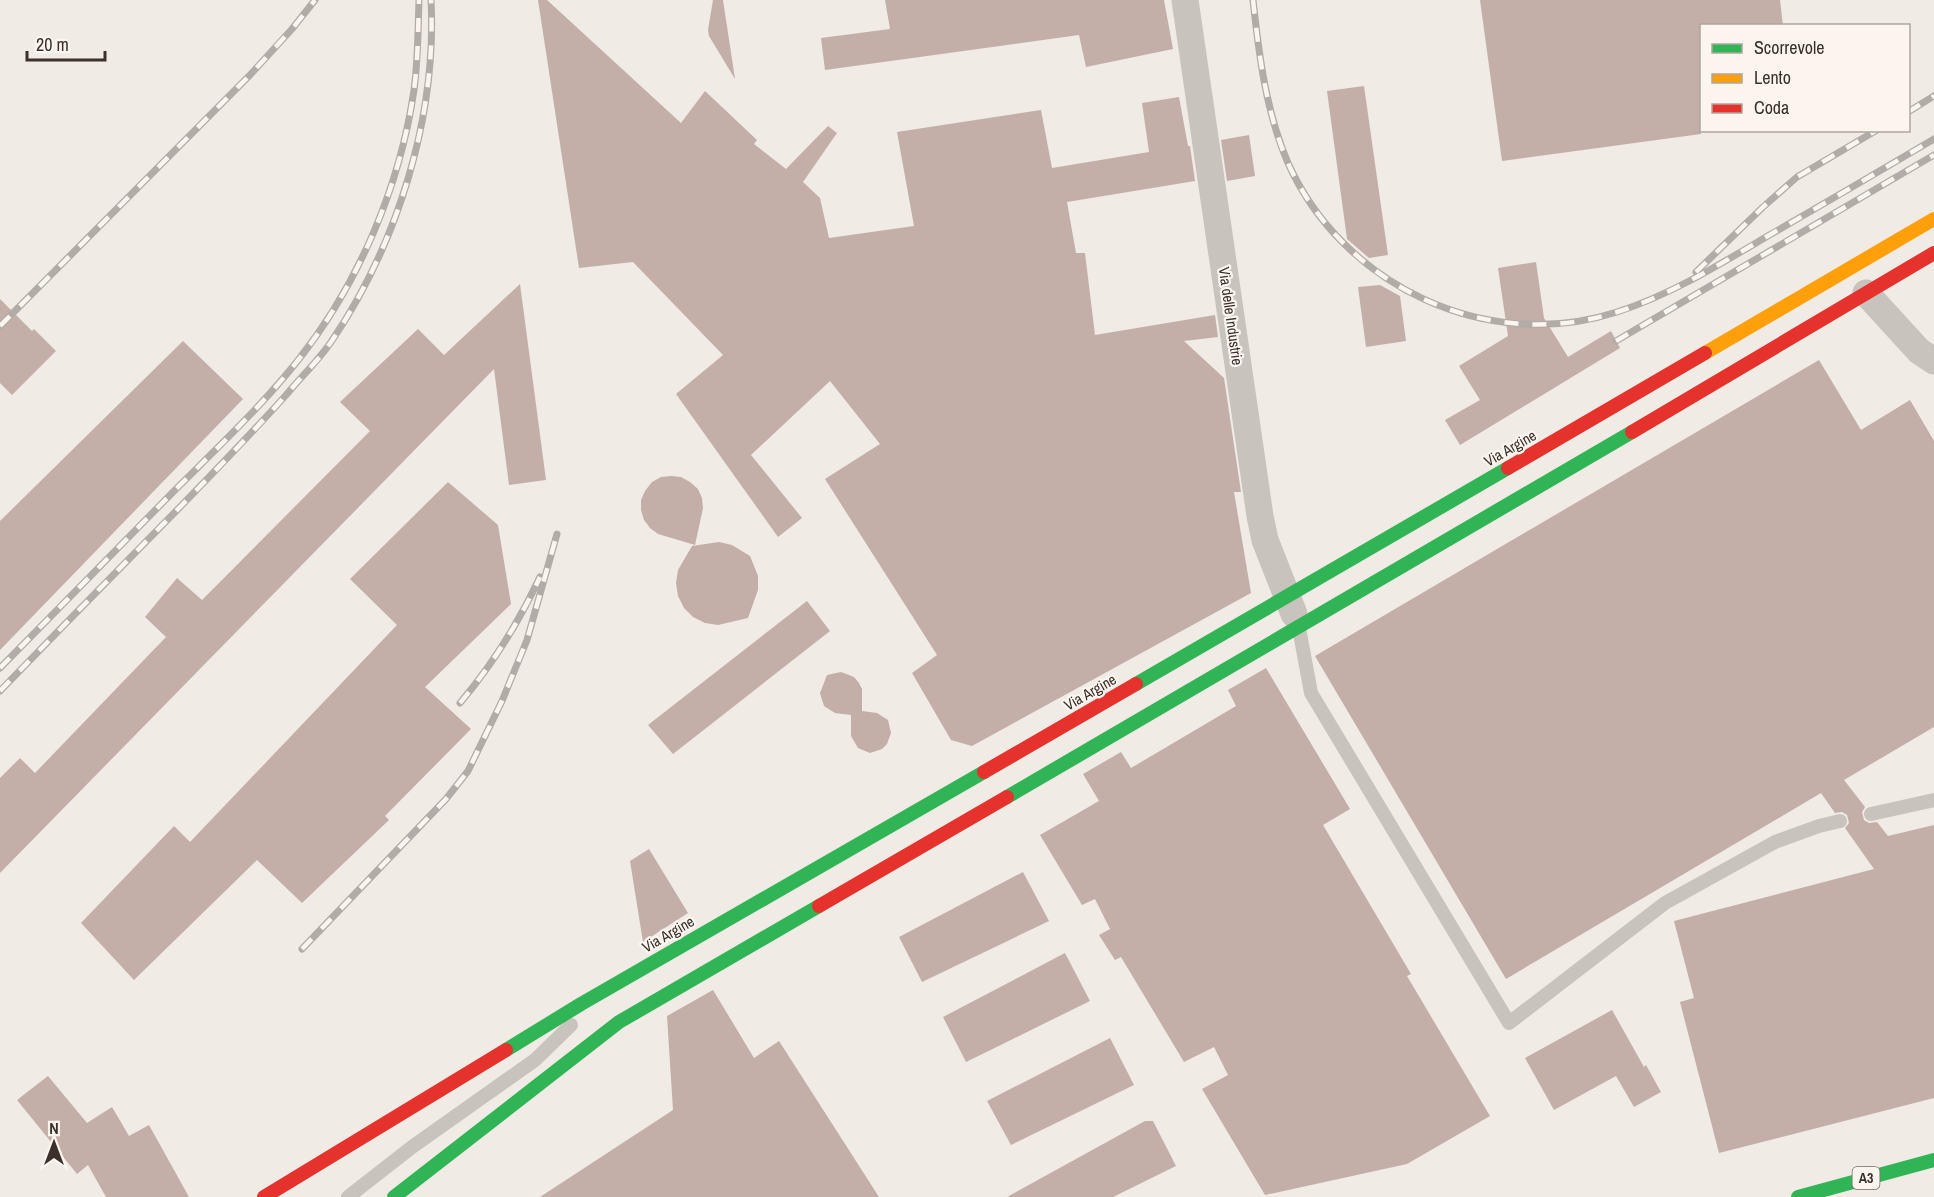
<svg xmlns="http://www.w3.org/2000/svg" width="1934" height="1197" font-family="'Archivo Narrow',sans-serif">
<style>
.building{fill:#c3afa7}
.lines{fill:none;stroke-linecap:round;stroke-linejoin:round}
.lane{stroke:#c9c3be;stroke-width:14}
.street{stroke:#c9c3be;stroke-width:27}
.fast{stroke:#30b455;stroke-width:14}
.slow{stroke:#ff9f0a;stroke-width:14}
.jam{stroke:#e5322d;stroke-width:14}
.rail-casing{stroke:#b1aca8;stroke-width:7}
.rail{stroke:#fbf5ee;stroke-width:4.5;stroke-dasharray:14;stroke-linecap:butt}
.labels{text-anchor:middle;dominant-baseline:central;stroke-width:4.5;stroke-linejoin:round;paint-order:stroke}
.shield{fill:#fbf5ee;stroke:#756b66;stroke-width:1.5}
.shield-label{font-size:14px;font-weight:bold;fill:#3b302b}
.street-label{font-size:15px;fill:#3b302b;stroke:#fbf5ee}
</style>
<rect width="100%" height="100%" fill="#f0ebe5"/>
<g class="building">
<path d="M 538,0 L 547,0 L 681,123 L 705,91 L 757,140 L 754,144 L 786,169 L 828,126 L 837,133 L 803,182 L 820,198 L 829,238 L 914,226 L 897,132 L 1041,110 L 1052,168 L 1149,152 L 1142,103 L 1179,97 L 1188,146 L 1190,146 L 1195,181 L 1067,202 L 1076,253 L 1085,253 L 1095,335 L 1215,315 L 1218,337 L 1184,341 L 1224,378 L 1241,492 L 1234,492 L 1251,593 L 972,746 L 951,740 L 912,673 L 937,655 L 825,479 L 880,444 L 830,381 L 751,455 L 802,518 L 778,537 L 676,394 L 723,355 L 633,262 L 579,268 Z"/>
<path d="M 713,0 L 723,0 L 735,79 L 709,36 L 708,30 Z"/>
<path d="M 885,0 L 1164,0 L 1173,49 L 1086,67 L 1079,35 L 825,70 L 821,38 L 890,29 Z"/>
<path d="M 1480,0 L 1780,0 L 1783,26 L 1701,26 L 1701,134 L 1502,161 Z"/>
<path d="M 1364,86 L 1388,255 L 1369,258 L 1347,239 L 1327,91 Z"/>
<path d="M 1249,135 L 1255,176 L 1227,181 L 1221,140 Z"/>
<path d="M 1536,262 L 1544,318 L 1568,357 L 1611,331 L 1620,348 L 1460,445 L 1445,420 L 1480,400 L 1459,366 L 1508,336 L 1498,268 Z"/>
<path d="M 520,284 L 546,480 L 509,485 L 494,369 L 0,873 L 0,778 L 20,758 L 35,773 L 166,637 L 145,617 L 177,578 L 202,600 L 370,431 L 340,402 L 418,329 L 444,355 Z"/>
<path d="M 1380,285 L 1400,296 L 1406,341 L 1366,347 L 1358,287 Z"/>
<path d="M 0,299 L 32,331 L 34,329 L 56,351 L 12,395 L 0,383 Z"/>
<path d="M 183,341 L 243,399 L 0,650 L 0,521 Z"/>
<path d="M 1819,360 L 1861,430 L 1910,400 L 1934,441 L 1934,727 L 1844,780 L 1865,807 L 1862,812 L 1864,820 L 1869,823 L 1877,822 L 1888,836 L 1934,825 L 1934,1098 L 1719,1153 L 1680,1002 L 1694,998 L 1674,921 L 1874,869 L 1845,828 L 1849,823 L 1847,815 L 1842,812 L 1835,813 L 1821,793 L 1506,979 L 1315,656 Z"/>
<path d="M 671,476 L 681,477 L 690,482 L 698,489 L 702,498 L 703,508 L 695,545 L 658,534 L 650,528 L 644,520 L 641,510 L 641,500 L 645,491 L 652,482 L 661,477 Z"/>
<path d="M 448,482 L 498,525 L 511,604 L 425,687 L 471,729 L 385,816 L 389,820 L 302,903 L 257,860 L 134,980 L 81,923 L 174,826 L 190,842 L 397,625 L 350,579 Z"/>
<path d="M 719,542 L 732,545 L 750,556 L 758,576 L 758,590 L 748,618 L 718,625 L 705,623 L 693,617 L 684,608 L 678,596 L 676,583 L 678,570 L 692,546 Z"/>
<path d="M 807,601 L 830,631 L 673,754 L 648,725 Z"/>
<path d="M 1266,668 L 1350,809 L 1323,825 L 1411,974 L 1407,976 L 1490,1116 L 1407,1164 L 1265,1195 L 1202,1089 L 1228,1075 L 1214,1047 L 1184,1062 L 1121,957 L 1115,960 L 1099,935 L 1110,929 L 1095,899 L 1082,905 L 1040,835 L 1099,801 L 1083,774 L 1121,752 L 1131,768 L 1236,706 L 1228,690 Z"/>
<path d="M 841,672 L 854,677 L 859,683 L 862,689 L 862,711 L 877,713 L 888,720 L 891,733 L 887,744 L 882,749 L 870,753 L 858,748 L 851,736 L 851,715 L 835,713 L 824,706 L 820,693 L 827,675 Z"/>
<path d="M 649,849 L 688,913 L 643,942 L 630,861 Z"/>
<path d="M 1023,872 L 1049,921 L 922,982 L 899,937 Z"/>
<path d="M 1065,953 L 1090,1001 L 966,1062 L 943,1017 Z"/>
<path d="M 713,990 L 754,1058 L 779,1041 L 879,1197 L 540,1197 L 673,1110 L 667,1016 Z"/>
<path d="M 1612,1010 L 1644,1067 L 1646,1065 L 1661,1092 L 1634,1107 L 1616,1076 L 1554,1110 L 1525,1058 Z"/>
<path d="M 1110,1038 L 1134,1085 L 1011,1145 L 987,1101 Z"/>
<path d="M 48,1076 L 87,1123 L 112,1107 L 129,1136 L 149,1125 L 189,1197 L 106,1197 L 88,1165 L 77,1174 L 17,1100 Z"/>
<path d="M 1145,1121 L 1153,1121 L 1176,1166 L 1113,1197 L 1007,1197 Z"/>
</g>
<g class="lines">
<g class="lane">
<path d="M 1299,628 L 1311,693 L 1509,1023 L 1665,903 L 1775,842 L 1819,826 L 1840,821"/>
<path d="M 1871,814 L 1934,800"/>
<path d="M 348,1197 L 412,1147 L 535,1060 L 571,1025"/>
</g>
<g class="street">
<path d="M 1185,0 L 1260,516 L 1265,540 L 1294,614"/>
<path d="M 1866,293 L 1919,351 L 1934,361"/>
</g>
<g class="fast">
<path d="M 1136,684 L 1508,468"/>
<path d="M 1007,797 L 1632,432"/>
<path d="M 506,1050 L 581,1004 L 984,772"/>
<path d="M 394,1197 L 619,1022 L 819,906"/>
<path d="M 1798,1197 L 1934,1160"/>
</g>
<path class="slow" d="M 1705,353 L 1934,219"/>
<g class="jam">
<path d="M 1632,432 L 1934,253"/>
<path d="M 1508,468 L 1705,353"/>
<path d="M 984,772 L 1136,684"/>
<path d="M 819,906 L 1007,797"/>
<path d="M 264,1197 L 506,1050"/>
</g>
<defs>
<g id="rail">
<path d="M 1253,0 C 1259,55 1266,112 1288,163 C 1343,286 1487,354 1617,312 C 1670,295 1717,266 1766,237 C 1822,205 1878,172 1934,139"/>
<path d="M 1908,112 L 1934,96"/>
<path d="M 1696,272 L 1763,207 L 1797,177 L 1877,130"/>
<path d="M 0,326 L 250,75 L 292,29 L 315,0"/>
<path d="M 1616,341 L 1934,155"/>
<path d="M 0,668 C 58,609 116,550 175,490 C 217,448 262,406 299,359 C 359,283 400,186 414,90 C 418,61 418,30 419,0"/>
<path d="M 0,691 C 60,629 120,568 181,506 C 217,469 252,433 287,394 C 301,377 318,361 331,342 C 397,245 437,118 431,0"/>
<path d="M 460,703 C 492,665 519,622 540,577"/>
<path d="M 302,949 L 446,799 L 468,771 L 502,701 L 527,640 L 557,534"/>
</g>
</defs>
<use href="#rail" class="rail-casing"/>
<use href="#rail" class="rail"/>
</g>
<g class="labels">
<rect class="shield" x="1852.5" y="1167" width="27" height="22" rx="4.5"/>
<g class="shield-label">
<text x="1866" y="1178">A3</text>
</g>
<g class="street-label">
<text transform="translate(1231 316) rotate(82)">Via delle Industrie</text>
<text transform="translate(1510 448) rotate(-30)">Via Argine</text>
<text transform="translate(1090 692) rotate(-30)">Via Argine</text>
<text transform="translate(668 934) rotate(-30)">Via Argine</text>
</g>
</g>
<rect x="1700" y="24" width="210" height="108" fill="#fbf5ee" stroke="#aea6a0" stroke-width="1.5"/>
<rect x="1712" y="44" width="30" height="9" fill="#30b455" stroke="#aea6a0" stroke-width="1.5"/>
<text x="1754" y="54" font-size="18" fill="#3b302b">Scorrevole</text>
<rect x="1712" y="74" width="30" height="9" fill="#ff9f0a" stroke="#aea6a0" stroke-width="1.5"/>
<text x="1754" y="84" font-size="18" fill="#3b302b">Lento</text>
<rect x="1712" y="104" width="30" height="9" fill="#e5322d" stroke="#aea6a0" stroke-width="1.5"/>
<text x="1754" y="114" font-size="18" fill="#3b302b">Coda</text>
<g transform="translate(54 1143)" stroke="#fbf5ee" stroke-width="4.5" paint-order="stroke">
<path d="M0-4.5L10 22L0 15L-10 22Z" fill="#3b302b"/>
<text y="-9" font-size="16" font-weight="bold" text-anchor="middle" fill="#3b302b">N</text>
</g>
<path d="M27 51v9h78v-9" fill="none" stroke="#3b302b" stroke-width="3"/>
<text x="36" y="51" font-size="18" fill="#3b302b" stroke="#fbf5ee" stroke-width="4.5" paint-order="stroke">20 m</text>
</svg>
